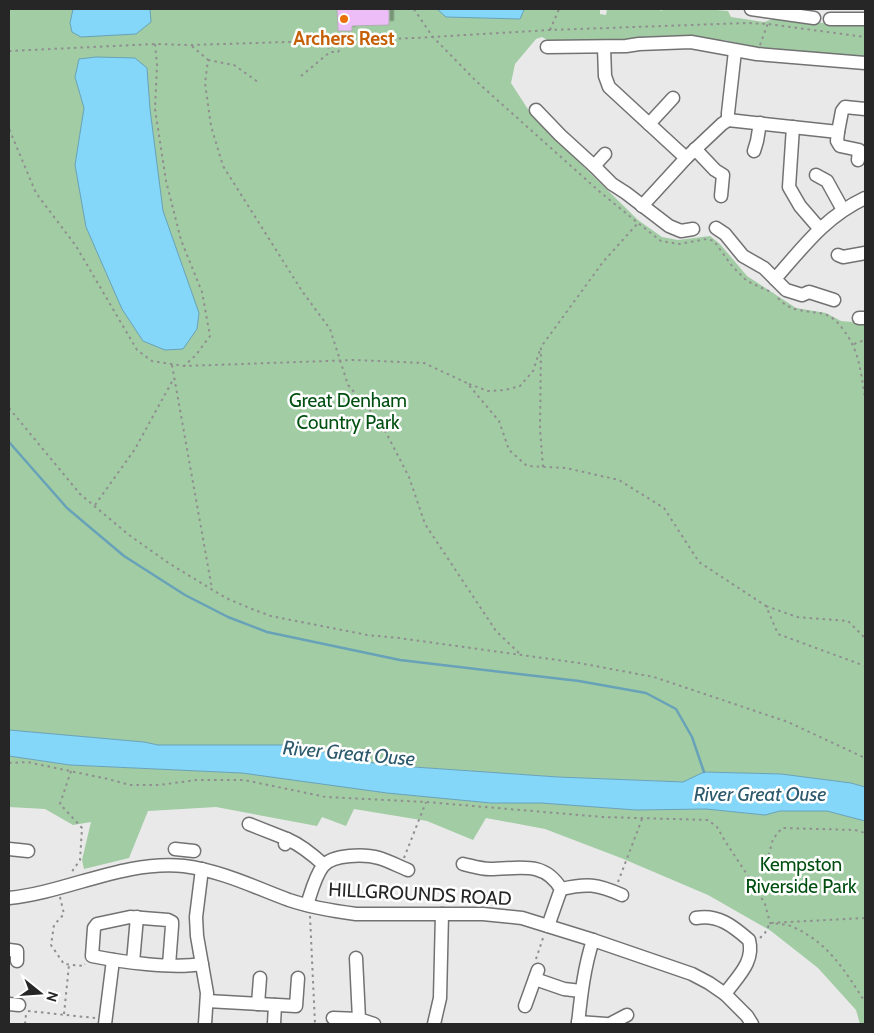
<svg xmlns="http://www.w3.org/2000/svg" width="874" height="1033" font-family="Cabin,sans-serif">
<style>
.green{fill:#a2cca3}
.water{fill:#84d7f8;stroke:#68a2b9}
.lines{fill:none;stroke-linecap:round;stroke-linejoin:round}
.stream{stroke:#68a2b9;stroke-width:2.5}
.building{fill:#ecbdf7;stroke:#afafb0;filter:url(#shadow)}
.minor-casing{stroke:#727273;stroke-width:15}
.path{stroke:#8f8f90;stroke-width:2;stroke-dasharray:2.5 4;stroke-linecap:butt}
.minor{stroke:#fff;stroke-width:12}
.food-dot{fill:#e8710a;stroke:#fff;stroke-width:2}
.labels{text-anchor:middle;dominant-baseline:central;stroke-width:5;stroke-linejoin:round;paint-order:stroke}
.food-label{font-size:19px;font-weight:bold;fill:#c56008;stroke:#fff}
.park-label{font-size:19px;fill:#004f11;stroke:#fff}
.street-label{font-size:19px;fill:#262627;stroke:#fff}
.water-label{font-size:20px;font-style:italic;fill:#2c5a6c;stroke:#fff}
</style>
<defs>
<filter id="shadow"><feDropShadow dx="4.5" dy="-4.5" stdDeviation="0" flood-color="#0004"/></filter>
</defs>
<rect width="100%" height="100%" fill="#e9e9ea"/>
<g class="green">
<path d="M 9,9 L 600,9 L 600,14 L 606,15 L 607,9 L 658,9 L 662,11 L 663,9 L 704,9 L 728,11 L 731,17 L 764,22 L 776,18 L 823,23 L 860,24 L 860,26 L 865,26 L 865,60 L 760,51 L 756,47 L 724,40 L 718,44 L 623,42 L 620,39 L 554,44 L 542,37 L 536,39 L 515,64 L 511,83 L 533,117 L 638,220 L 662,237 L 678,240 L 710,236 L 720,244 L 747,276 L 796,308 L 826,313 L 841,321 L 865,323 L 865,787 L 851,783 L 781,774 L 704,772 L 684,782 L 558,777 L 385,765 L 339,757 L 303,745 L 158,745 L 144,742 L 9,730 Z"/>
<path d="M 9,756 L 70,765 L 242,773 L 491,803 L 541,803 L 636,810 L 706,809 L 765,815 L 780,811 L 827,811 L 865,821 L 865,1024 L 860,1024 L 856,1010 L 818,968 L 771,931 L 708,895 L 621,858 L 545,829 L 486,818 L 473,840 L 427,821 L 354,809 L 346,826 L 322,817 L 317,826 L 216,807 L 148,811 L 129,858 L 84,869 L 82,860 L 91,822 L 73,825 L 45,809 L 9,807 Z"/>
</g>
<g class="water">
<path d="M 73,9 L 150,9 L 151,22 L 136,34 L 81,37 L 72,32 L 70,23 Z"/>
<path d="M 437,9 L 524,9 L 524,10 L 520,19 L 446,17 Z"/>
<path d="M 96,57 L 135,58 L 147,68 L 150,109 L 163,211 L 199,313 L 197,329 L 183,349 L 165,350 L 143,341 L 122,309 L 86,227 L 75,165 L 84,108 L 75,77 L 79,59 Z"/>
<path d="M 9,730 L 144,742 L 158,745 L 303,745 L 339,757 L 385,765 L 558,777 L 683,782 L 704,772 L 781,774 L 851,783 L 865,787 L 865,821 L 827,811 L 780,811 L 765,815 L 706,809 L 636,810 L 541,803 L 491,803 L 387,793 L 242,773 L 70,765 L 9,756 Z"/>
</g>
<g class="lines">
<path class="stream" d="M 9,442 L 67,508 L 124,556 L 185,595 L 228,617 L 267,632 L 400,660 L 579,681 L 646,693 L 676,709 L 692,737 L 704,772"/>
</g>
<path class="building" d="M 337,9 L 389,9 L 389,25 L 352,26 L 352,31 L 338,31 Z"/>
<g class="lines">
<defs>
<g id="minor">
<path d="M 751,9 L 814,18"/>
<path d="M 830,19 L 865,19"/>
<path d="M 547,47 L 626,46 L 639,44 L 691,42 L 757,54 L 865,63"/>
<path d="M 604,47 L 605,76 L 609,87 L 686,158"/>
<path d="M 536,110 L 560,135 L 594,166 L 612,184 L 626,193 L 669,226 L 681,231 L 693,229"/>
<path d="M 728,120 L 728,113 L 735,51"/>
<path d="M 649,124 L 673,98"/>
<path d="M 793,127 L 789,187 L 800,206 L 819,228"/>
<path d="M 838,132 L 842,111 L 845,107 L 865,109"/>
<path d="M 695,149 L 715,170 L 723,175 L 721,196"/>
<path d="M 754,151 L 757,141 L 760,123"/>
<path d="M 594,166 L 605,154"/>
<path d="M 816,175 L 827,181 L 843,210"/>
<path d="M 642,206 L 686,158 L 722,124 L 728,120 L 838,132 L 837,141 L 840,146 L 859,150 L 858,160"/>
<path d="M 716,228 L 725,234 L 743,256 L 764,268 L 786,290 L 802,295 L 809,292 L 834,300"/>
<path d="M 838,255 L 843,257 L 865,253"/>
<path d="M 775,279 C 804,246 825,217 865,198"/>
<path d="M 859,318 L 865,318"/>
<path d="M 249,824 L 287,839"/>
<path d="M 285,844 L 287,839 C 301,845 312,854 324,865"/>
<path d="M 9,849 L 28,851"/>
<path d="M 175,849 L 194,851"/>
<path d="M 463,864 C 472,866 481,869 490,869 C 519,869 544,860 561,889 L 548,926"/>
<path d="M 202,869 L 196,917 L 197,936 L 207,993 L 205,1024"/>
<path d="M 561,889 C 587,883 597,884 622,895"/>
<path d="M 9,898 C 68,892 123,860 184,866 C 222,871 254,887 289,900 C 310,907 333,911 356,914 L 483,914 L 522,918 L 593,940 L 692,974 L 709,983 L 725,994 L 747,1016 L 752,1024"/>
<path d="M 307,905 C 311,893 315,876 323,866 C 333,854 365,854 379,858 C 389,861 398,866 408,870"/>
<path d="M 696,918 C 718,914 733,926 749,940 C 755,962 737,977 725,994"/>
<path d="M 9,950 L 17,951 L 17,961"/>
<path d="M 356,958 L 359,1019 L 374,1024"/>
<path d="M 133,962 L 137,917"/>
<path d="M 169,965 L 172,926 L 172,922 L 168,920 L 130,917 L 97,924 L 94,928 L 92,956 C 122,962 171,969 202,964"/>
<path d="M 535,979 L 564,989 L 581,991"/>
<path d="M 207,1001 L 296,1006 L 298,978"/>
<path d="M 9,1004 L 19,1005"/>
<path d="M 258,1004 L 260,978"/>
<path d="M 525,1006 L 538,970"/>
<path d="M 333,1018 L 359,1019"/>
<path d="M 578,1022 L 606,1024"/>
<path d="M 105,1024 L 113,960"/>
<path d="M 274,1024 L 275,1005"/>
<path d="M 434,1024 L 440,998 L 442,914"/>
<path d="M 578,1024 C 581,995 584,968 593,940"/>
<path d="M 610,1024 L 627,1015"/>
</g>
</defs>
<use href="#minor" class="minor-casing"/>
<g class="path">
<path d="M 414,9 L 432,36 L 476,81 L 600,192 L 638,223 L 661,241 L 679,244 L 707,239 L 714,241 L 732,266 L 747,281 L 773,293"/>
<path d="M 550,30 L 559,9"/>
<path d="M 330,40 L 328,46 L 330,52"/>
<path d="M 155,44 L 157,65 L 155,109 L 166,181 L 181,240 L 202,292 L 210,336 L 196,355 L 184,366"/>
<path d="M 760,45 L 768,23"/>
<path d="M 192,46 L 208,60 L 205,83 L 211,126 L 223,166 L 302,291 L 330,329 L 348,385 L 381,423 L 409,477 L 425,524 L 496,631 L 521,655"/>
<path d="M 9,51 L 155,44 L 191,45 L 415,38 L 550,30 L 747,23 L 768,24 L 865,37"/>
<path d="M 208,60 L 234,65 L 258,82"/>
<path d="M 301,76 L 330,52 L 338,52 L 341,47 L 338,40"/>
<path d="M 9,123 L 10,131 L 36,193 L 76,246 L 137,350 L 152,361 L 184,366 L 355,360 L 424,363 L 467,383 L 499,421 L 509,450 L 527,466 L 566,468 L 619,480 L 664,508 L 699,562 L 766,606 L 778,634 L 865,666"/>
<path d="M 778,298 C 791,313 807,310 824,314 C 831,316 838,322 842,328 C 860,351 860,370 865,397"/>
<path d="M 854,344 L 865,340"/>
<path d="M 172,365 L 212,589"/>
<path d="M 469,384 L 488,391 L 505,390 L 520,386 L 533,371 L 540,350"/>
<path d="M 9,408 L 80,494 L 129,535 L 170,564 L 226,598 L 252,609 L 271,616 L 367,635 L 399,638 L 579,663 L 654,677 L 788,722 L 865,758"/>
<path d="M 543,467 L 540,429 L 541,347 L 603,262 L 638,223"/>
<path d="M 95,505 L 135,449 L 174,378"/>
<path d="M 766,606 L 797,617 L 848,621 L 865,638"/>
<path d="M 9,763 L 27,762 L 108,779 L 130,785 L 159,785 L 197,780 L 244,780 L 326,797 L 426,802 L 603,817 L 708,820 L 717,827 L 725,841 L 754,885 L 765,904 L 770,923 C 778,924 787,924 793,927 C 829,943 845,971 865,1002"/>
<path d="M 71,771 L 60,804 L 82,828 L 80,860 L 71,873"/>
<path d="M 404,858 L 426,802"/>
<path d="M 618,882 L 642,819"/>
<path d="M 754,884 L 767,861 L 773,839 L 782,828 L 855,830 L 865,833"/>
<path d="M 60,897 L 64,914 L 54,925 L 51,945 L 64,964 L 84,966 L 85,964"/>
<path d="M 310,916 L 315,1024"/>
<path d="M 760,938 L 765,933 L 770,923 L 865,918"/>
<path d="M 536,959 L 544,935"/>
<path d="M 28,1011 L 95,1018"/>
<path d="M 64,1014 L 69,965"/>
<path d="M 25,1024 L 26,1014"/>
</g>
<use href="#minor" class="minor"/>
</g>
<circle class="food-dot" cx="344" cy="19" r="5"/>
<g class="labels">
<g class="food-label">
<text x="344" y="38">Archers Rest</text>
</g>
<g class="park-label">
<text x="348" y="400">Great Denham<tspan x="348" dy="22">Country Park</tspan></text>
<text x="801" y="864">Kempston<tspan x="801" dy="22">Riverside Park</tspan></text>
</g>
<g class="street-label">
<text transform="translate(420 894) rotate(3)">HILLGROUNDS ROAD</text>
</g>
<g class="water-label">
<text transform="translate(349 753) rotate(5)">River Great Ouse</text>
<text x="760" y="794">River Great Ouse</text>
</g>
</g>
<rect width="874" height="1033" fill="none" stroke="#262627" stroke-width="20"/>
<g transform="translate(40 993) rotate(107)" stroke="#ffffff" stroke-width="4" paint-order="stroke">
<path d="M0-4L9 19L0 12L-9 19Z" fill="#262627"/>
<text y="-8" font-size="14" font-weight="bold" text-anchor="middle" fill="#262627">N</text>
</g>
</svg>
